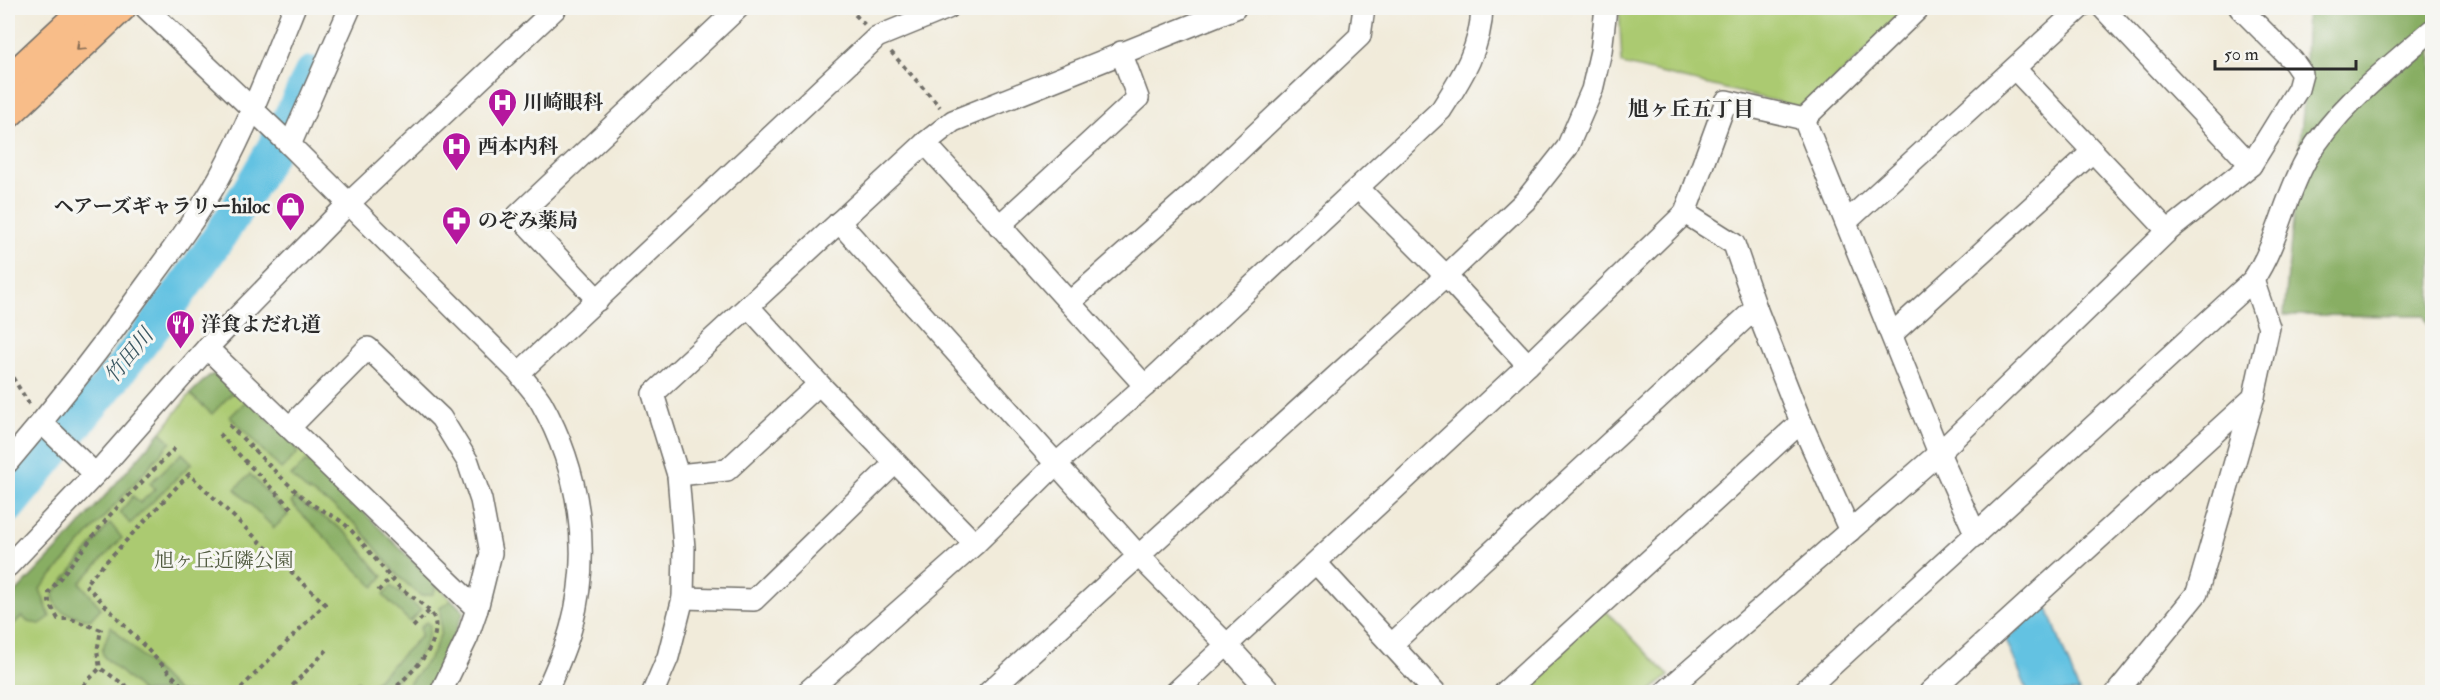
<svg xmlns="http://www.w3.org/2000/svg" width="2440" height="700" font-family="'IM FELL Double Pica','Noto Serif JP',serif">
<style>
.green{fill:#abca71;stroke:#6b7a4e;stroke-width:1.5}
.forest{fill:#88ae63;stroke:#5a6c47;stroke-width:1.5}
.water{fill:#64c2e2;stroke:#487686;stroke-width:1.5}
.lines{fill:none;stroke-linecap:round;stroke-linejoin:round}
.river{stroke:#64c2e2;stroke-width:34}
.minor-casing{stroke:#706e68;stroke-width:24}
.major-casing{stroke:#706e68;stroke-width:30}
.path{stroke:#706e68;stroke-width:4;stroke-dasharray:4.5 4.5;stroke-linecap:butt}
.minor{stroke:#fff;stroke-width:21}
.major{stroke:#f8bd89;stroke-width:27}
.oneway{stroke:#876d55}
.labels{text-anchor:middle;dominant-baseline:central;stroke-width:6;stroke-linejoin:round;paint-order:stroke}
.poi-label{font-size:20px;font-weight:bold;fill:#2b2b2b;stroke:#f6f6f2;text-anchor:start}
.park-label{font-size:20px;fill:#515b40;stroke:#f6f6f2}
.neighbourhood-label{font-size:21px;font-weight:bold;fill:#2b2b2b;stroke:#f6f6f2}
.water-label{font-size:21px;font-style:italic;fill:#3c5862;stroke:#f6f6f2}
</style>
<rect width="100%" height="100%" fill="#f6f6f2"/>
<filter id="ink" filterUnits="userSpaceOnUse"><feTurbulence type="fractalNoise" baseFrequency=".0167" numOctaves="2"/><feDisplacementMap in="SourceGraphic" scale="12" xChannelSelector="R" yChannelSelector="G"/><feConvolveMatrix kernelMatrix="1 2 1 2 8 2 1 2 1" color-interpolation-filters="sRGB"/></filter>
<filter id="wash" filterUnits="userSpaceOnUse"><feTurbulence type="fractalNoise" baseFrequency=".008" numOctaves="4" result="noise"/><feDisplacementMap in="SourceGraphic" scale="24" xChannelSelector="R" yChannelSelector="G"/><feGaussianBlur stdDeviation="1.35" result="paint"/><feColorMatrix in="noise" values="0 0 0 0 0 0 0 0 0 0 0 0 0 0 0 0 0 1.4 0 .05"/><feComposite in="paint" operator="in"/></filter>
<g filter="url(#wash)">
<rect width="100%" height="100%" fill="#f1ebda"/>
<g class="green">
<path d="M 1619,8 L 1912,8 L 1804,108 L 1622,64 Z"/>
<path d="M 221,372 L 464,612 L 429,692 L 8,692 L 8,601 L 70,536 L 161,432 L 190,394 L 209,376 Z"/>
<path d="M 1604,609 L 1669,676 L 1649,692 L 1517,692 Z"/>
</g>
<g class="forest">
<path d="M 2307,8 L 2432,8 L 2432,334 L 2424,316 L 2284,315 L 2303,112 Z"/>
<path d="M 221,372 L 237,388 L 212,414 L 190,394 L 209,376 Z"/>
<path d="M 248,399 L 295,445 L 297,454 L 281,469 L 230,417 Z"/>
<path d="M 161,432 L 171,442 L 40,589 L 50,617 L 40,624 L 28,622 L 22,616 L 8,630 L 8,601 L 70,536 Z"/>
<path d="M 182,453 L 192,463 L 130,524 L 120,512 L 133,496 L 140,503 L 155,489 L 150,483 Z"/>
<path d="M 305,462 L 314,463 L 437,585 L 433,594 L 421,596 L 397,575 L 359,527 L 336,508 L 305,489 L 291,476 Z"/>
<path d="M 250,474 L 288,515 L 274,528 L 235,489 Z"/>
<path d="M 295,498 C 311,512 330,519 346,533 C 360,545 369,564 383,576 L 374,587 L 291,503 Z"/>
<path d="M 110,523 L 122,538 L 80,583 L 101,608 L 90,620 C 73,614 55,616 53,594 Z"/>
<path d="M 391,586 L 421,610 L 410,622 L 383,595 Z"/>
<path d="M 452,600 L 464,612 L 429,692 L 402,692 L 432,655 L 441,633 L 440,608 Z"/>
<path d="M 426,622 L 430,625 C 429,654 403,673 384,692 L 345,692 L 358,681 L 368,689 L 421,636 L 420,628 Z"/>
<path d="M 111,626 L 178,692 L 143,692 L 104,657 L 102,651 Z"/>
</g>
<path class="water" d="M 2046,603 L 2079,692 L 2028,692 L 2006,640 Z"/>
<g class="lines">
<path class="river" d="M 8,507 C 119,371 239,236 311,73"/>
</g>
</g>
<g filter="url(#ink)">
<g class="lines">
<defs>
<g id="minor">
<path d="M 146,8 L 290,145 L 519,373 C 526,383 535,392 541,402 C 580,471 592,552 571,628 C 565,650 555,672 546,692"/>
<path d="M 2103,8 L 2251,165"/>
<path d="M 2015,69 L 2168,231"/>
<path d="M 1804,119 L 1939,453 L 1976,535"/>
<path d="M 1804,119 L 1919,8"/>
<path d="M 925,143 L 1145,386"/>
<path d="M 290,145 L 350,8"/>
<path d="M 1358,188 L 1446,276 L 1528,365"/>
<path d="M 1685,213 L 1734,244 L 1756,308 L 1801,422 L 1850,531"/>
<path d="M 839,222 L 1139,556 L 1228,646 L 1270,692"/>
<path d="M 1846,222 L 2080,8"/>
<path d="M 999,226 L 1138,98 L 1121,52"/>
<path d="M 598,300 L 518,215 L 738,8"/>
<path d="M 1070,302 L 1199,188 L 1360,36 L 1364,8"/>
<path d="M 748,306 L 819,384 L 975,544"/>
<path d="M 1892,334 L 2092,152"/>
<path d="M 207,348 L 477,609"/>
<path d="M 519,373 L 877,37 L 948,8"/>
<path d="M 42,423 L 94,473"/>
<path d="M 290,427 L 368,348 L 441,418 L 468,462 L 481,500 L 491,553 L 477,609 L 467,638 L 441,692"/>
<path d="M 8,462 C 56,406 102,347 145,287 C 171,252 197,217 219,178 C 249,123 271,65 294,8"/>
<path d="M 678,475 L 727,470 L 819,384"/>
<path d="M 1316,563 L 1435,692"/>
<path d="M 8,566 L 104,465 L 207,348 L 348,204 L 556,8"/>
<path d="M 683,598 L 754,600 L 895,463"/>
<path d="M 1392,644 L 1756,308"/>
<path d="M 653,692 L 668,657 L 683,598 L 684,548 L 678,475 L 653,394 L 925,143 L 953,121 L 1235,8"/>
<path d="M 807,692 L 975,544 L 1056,464 L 1145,386 L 1441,110 C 1462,77 1481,48 1482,8"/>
<path d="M 989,692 L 1446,276 L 1525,201 L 1567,148 L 1592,90 L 1601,51 L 1606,8"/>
<path d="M 1176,692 L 1528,365 L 1685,213 L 1726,101 L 1804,119"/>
<path d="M 1505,692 L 1801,422"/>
<path d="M 1665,692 L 1939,453 L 2168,231 L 2251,165 L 2298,89 L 2302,74 L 2293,61 L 2240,8"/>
<path d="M 1803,692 L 2253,280 C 2279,241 2284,198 2307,158 C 2337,107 2388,68 2432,30"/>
<path d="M 1930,692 L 2254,397"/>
<path d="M 2117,692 L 2197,593 L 2254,396 L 2269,327 L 2253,280"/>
</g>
<g id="major">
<path d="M 8,80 L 85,8"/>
<path d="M 8,115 L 122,8"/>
</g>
</defs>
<use href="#minor" class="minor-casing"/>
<use href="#major" class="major-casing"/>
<g class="path">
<path d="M 849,8 L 865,25"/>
<path d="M 891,52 L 940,107"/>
<path d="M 8,370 L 31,407"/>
<path d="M 229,425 C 255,450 280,478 307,501 C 321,511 337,516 349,528 C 366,546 380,566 396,584 C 407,595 432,607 435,621 C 440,649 409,674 391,692"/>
<path d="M 219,434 L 293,510"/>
<path d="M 378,591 L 391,578"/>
<path d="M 413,627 L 430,610"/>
<path d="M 77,692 L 100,668"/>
<path d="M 135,692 L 100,668 L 97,651 L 101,630 L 71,619 L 58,619 L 49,602 L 49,592 L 110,515 L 176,447"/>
<path d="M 188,692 L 85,584 L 189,474 L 325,604 L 237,692"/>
<path d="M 286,692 L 328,649"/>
</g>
<use href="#minor" class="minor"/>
<use href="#major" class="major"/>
</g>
<defs><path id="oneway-chevron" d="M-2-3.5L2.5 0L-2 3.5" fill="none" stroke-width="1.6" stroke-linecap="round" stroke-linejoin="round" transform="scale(1.5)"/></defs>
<use class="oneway" href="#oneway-chevron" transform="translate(80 47) rotate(137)"/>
</g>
<defs>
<symbol id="hospital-pin" viewBox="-11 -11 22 30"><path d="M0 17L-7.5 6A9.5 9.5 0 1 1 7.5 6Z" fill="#b5179e" stroke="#f6f6f2"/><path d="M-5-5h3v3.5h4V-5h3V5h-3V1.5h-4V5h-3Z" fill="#fff"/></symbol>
<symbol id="shop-pin" viewBox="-11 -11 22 30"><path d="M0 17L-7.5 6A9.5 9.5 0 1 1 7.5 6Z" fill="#b5179e" stroke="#f6f6f2"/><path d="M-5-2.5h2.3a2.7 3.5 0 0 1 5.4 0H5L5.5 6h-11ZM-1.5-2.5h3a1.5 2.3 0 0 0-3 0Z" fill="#fff"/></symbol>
<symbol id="pharmacy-pin" viewBox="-11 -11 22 30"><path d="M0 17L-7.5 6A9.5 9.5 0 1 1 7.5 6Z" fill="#b5179e" stroke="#f6f6f2"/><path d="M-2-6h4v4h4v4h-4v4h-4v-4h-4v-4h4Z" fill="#fff"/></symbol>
<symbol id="restaurant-pin" viewBox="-11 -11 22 30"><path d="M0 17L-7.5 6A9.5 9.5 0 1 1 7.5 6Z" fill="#b5179e" stroke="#f6f6f2"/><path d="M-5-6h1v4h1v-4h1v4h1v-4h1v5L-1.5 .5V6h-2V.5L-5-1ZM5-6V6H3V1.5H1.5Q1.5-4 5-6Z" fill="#fff"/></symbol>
</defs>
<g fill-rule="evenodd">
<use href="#hospital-pin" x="486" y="86" width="33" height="45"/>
<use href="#hospital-pin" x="440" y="130" width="33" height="45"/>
<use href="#shop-pin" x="274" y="190" width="33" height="45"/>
<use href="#pharmacy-pin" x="440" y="204" width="33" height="45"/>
<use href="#restaurant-pin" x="164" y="308" width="33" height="45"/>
</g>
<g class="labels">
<g class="poi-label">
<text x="523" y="102">川崎眼科</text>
<text x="478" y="146">西本内科</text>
<text x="270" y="206" text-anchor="end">ヘアーズギャラリーhiloc</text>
<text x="478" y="220">のぞみ薬局</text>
<text x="201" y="324">洋食よだれ道</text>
</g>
<g class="park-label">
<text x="224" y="560">旭ヶ丘近隣公園</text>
</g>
<g class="neighbourhood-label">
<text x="1691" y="109">旭ヶ丘五丁目</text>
</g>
<g class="water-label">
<text transform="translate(129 356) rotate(-51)">竹田川</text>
</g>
</g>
<rect width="2440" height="700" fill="none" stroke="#f6f6f2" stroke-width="30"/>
<path d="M2215 60v9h141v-9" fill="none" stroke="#2b2b2b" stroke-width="3"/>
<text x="2224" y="60" font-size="18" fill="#2b2b2b" stroke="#f6f6f2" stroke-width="4.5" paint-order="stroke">50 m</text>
</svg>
